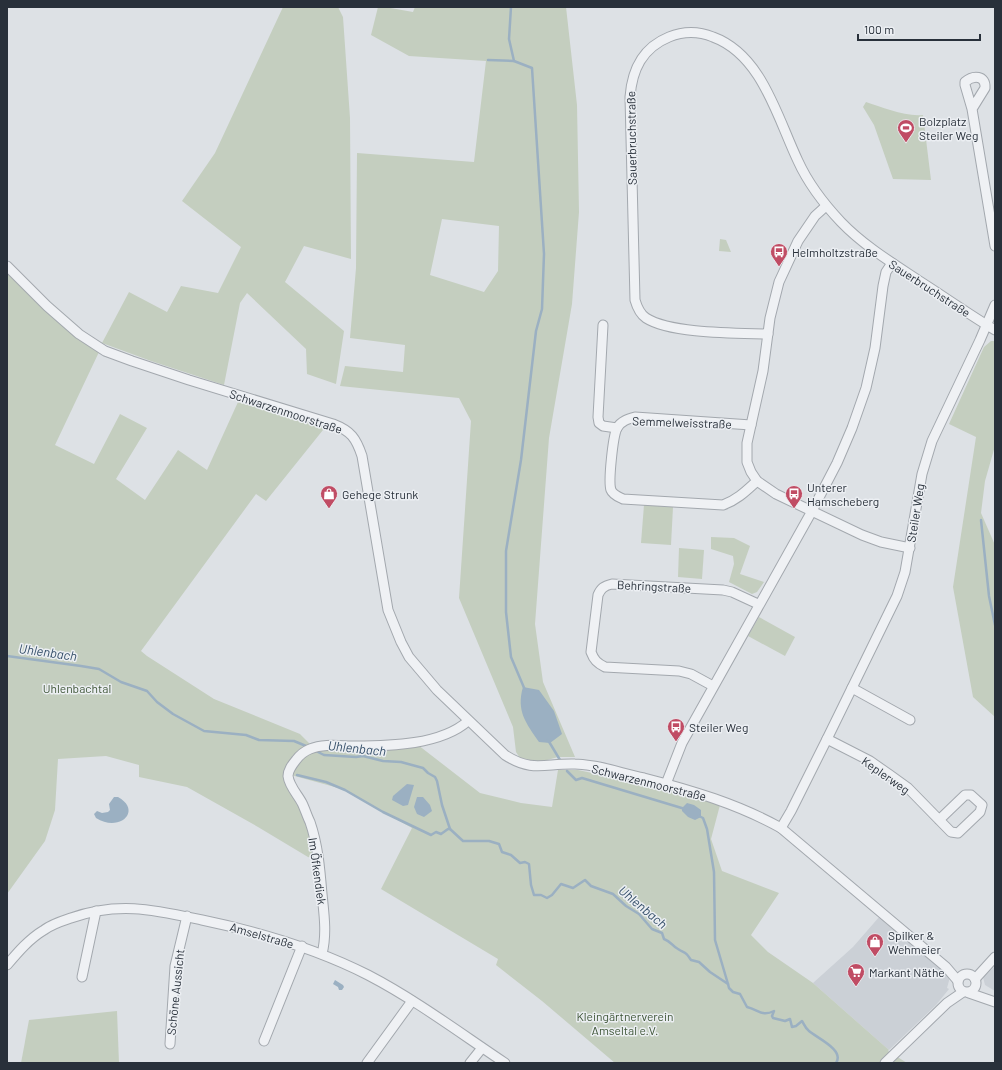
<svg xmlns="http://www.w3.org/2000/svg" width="1002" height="1070" font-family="Barlow,sans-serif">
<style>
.built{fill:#cbd0d6}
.green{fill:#c4cebf;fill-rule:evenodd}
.water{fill:#9bb0c2}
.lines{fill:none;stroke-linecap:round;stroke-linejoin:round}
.stream{stroke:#9bb0c2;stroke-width:2.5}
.minor-casing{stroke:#a3a8ae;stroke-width:11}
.minor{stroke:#eff1f4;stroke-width:9}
.labels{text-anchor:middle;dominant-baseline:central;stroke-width:3;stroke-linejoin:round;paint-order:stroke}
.poi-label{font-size:12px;fill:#28303a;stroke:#eceff3;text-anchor:start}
.street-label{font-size:12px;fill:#28303a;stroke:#eceff3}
.park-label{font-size:12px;fill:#3e5537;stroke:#eceff3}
.water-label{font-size:13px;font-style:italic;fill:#36506a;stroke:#eceff3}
</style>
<rect width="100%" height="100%" fill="#dde1e5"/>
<g class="built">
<path d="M 880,916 L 950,977 L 947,988 L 949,989 L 936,1005 L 889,1050 L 813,983 L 853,947 Z"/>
<path d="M 995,966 L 995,991 L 985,985 L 983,977 Z"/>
</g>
<g class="green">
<path d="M 283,7 L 338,7 L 343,17 L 350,118 L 351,259 L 304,246 L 285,282 L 344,331 L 336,384 L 307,374 L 306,349 L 247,293 L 240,303 L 224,385 L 151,361 L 102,343 L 129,292 L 167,312 L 181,286 L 218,293 L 241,247 L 182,201 L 215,153 Z"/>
<path d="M 378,7 L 385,7 L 413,12 L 415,7 L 566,7 L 577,105 L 579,212 L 572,304 L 549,438 L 535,624 L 543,682 L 575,757 L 558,757 L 540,762 L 520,758 L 516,752 L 513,727 L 459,598 L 471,421 L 459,398 L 340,386 L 345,366 L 403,372 L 405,345 L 350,338 L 356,268 L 357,153 L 474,162 L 486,61 L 409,56 L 371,35 ZM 442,219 L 499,226 L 498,271 L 484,292 L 430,275 Z"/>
<path d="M 866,102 C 882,107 905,117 923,115 L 931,180 L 893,179 L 874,125 L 863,107 Z"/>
<path d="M 720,239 L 726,240 L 731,252 L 719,251 Z"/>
<path d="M 7,273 L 32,298 L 62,325 L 99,352 L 55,445 L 94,464 L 120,414 L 147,428 L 116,479 L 145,500 L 178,450 L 207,470 L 238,402 L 327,425 L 266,501 L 256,494 L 141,651 L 147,656 L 214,699 L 300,734 L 315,749 L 418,745 L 480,793 L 521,803 L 552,807 L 558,770 L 578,770 L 681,792 L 720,805 L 711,839 L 722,871 L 779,893 L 751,935 L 768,952 L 813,983 L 889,1050 L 888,1051 L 907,1063 L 615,1063 L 542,1001 L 496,965 L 498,959 L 381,889 L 412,828 L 342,789 L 291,775 L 283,776 L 300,805 L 317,859 L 308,857 L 258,827 L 187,787 L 139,777 L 139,765 L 106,756 L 58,759 L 55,810 L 45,841 L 7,894 Z"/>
<path d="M 991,341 L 995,341 L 995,446 L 985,481 L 981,513 L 995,545 L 995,717 L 973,697 L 953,587 L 976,437 L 949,424 L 984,347 Z"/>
<path d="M 644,505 L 673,507 L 671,545 L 641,543 Z"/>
<path d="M 711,537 L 734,538 L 750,546 L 740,574 L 764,582 L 757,592 L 752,594 L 729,582 L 734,564 L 733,556 L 711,549 Z"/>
<path d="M 679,548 L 704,550 L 702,579 L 678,577 Z"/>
<path d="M 759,617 L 795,637 L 785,656 L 748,636 Z"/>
<path d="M 117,1011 L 119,1063 L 21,1063 L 29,1020 Z"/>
</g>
<g class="water">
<path d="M 523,687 L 539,690 L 554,711 L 562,734 L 550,743 L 539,742 C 526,723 516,711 523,687 Z"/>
<path d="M 407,784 L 414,785 L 408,805 L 403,806 L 392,800 L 393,796 Z"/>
<path d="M 114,797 L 118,797 C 143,811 119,833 96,818 L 94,814 L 97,811 L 102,813 L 108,812 L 110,810 L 109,804 Z"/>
<path d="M 417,797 L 423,797 L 430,805 L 432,811 L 424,817 L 417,814 L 414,807 Z"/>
<path d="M 687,803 L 694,805 L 701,810 L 701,817 L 695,820 L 688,817 L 682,811 L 682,808 Z"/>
<path d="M 335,980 L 343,985 L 344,987 L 342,990 L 339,990 L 338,987 L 333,984 Z"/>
</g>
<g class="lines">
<g class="stream">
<path d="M 511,7 L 509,39 L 514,61 L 532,68 L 544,254 L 542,309 L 536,331 L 521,460 L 506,551 L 506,612 L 511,657 L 525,690"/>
<path d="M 488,60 L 514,61"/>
<path d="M 981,520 L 989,596 L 995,625"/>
<path d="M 7,656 L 81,666 L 99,669 L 121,682 L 147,691 L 157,702 L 173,714 L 204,731 L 246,735 L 259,740 L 294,741 L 306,746"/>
<path d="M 548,740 L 560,760"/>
<path d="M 314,750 L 324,755 L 356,757 L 363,756 L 383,761 L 401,762 L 423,768 L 428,773 L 435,777 L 437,781 L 442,805 L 450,829 L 463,841 L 489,841 L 499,844 L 502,852 L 511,855 L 520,863 L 525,862 L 529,864 L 531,885 L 534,895 L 541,895 L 547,898 L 552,895 L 561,884 L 573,888 L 585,880 L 591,886 L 613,894 L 626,906 L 639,914 L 652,929 L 662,933 L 664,939 C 672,942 672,946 678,949 C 686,954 685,951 691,960 L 699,962 L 710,972 L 728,984 L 729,988 L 733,992 L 740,994 L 747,1007 C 759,1010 762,1017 774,1011 L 772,1016 L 773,1018 L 785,1021 L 790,1019 L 792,1027 L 796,1026 L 802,1021 C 804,1024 805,1028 809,1031 C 817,1038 845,1050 836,1063"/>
<path d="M 567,771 L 576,780 L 582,778 L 685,809"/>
<path d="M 297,775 L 326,782 L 345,790 L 383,812 L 431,835 L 436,832 L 441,834 L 448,829 L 450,829"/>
<path d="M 699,816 L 703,818 L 707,829 L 714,872 L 715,940 L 728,984"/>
</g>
<defs>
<g id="minor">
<path d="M 972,109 L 985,88 C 986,75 973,75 965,82 L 965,85 L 972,109 L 995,246"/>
<path d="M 826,206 L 815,216 L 798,241 L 779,282 L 770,318 L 763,371 L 747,443 L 747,462 L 751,472 L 757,481 L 776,494 L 862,535 L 881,542 L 910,548"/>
<path d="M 7,266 L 47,306 L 79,334 L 105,351 L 132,361 L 189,380 L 333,424 C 351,431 356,438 362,456 L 388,610 L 401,642 L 409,657 L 437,690 L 505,755 C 533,773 545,763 575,764 C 583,764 592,766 599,767 C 614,770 629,775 644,778 C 691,790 738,804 781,828 L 946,967 L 958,981"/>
<path d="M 603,325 L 598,417 L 599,423 L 603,426 L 617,428"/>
<path d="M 768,334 C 737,333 671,334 646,318 C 640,314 637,307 635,300 L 630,97 C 632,70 642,48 669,37 C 684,31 698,31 713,37 C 762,55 777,117 798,161 C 808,183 824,204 841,222 C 864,246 894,264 921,282 C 946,298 970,315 995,330"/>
<path d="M 751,425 L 635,417 C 628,419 621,421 617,428 C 613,436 608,482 611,490 C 613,495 619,497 623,499 L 723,505 C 737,500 746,491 757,481"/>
<path d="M 713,686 L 691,674 L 679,671 L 605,667 C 597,663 594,660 591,652 L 598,595 C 601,588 604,586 612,584 L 723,590 L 732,592 L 758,604"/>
<path d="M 852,688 L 910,720"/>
<path d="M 827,739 L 870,761 L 890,775 L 908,788 L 951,832 L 958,833 L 980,812 L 982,805 L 971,795 L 965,795 L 939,820"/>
<path d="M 666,784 L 682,743 L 812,511 L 837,463 L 852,428 L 866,388 L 875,348 L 883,286 L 886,272 L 892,263"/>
<path d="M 781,828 L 791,811 L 827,739 L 897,596 L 905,572 L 922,474 L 932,441 L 980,340 L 995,305"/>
<path d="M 322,954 C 327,934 324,914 322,894 C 320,870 318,845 310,822 C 307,816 305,809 302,803 C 298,795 289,786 288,776 C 288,770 292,765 296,760 C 299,756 305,751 310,749 C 324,743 341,746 355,746 C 390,746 441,745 468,721"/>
<path d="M 7,965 C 18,952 29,939 44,930 C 52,924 62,921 71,918 C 119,901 155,910 202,920 C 260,932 315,948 368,975 C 416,1000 460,1033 505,1063"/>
<circle cx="967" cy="983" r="9"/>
<path d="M 82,977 L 96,911"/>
<path d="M 975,979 L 995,957"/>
<path d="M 969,993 L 995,1002"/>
<path d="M 264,1041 L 302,946"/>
<path d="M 170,1044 L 175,966 L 187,916"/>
<path d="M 367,1063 L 412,1001"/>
<path d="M 470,1063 L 482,1048"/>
<path d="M 885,1063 L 947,1003 L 963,992"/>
</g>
</defs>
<use href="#minor" class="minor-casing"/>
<use href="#minor" class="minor"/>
</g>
<defs>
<symbol id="stadium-pin" viewBox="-11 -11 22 30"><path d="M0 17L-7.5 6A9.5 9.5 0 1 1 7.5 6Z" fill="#c04c64" stroke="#eceff3"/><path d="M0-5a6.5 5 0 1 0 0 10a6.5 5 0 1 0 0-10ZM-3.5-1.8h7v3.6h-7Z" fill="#fff"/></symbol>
<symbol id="bus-pin" viewBox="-11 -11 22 30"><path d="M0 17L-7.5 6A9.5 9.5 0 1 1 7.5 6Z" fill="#c04c64" stroke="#eceff3"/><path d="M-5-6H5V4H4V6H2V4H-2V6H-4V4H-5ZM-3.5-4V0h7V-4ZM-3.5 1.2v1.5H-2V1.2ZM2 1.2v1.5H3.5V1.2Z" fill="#fff"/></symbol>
<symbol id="shop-pin" viewBox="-11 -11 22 30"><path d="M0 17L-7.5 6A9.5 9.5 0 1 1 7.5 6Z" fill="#c04c64" stroke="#eceff3"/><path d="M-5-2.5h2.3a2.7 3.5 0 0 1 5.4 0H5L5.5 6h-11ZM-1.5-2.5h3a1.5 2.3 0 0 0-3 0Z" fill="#fff"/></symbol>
<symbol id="supermarket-pin" viewBox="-11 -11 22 30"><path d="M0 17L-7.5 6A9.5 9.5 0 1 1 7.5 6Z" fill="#c04c64" stroke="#eceff3"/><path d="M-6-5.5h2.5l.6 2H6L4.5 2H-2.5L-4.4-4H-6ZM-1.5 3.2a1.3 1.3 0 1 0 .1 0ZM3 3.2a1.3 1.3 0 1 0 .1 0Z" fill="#fff"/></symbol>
</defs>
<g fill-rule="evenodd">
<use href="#stadium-pin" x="896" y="118" width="20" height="27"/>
<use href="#bus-pin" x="769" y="242" width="20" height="27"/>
<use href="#shop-pin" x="319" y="484" width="20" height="27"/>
<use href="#bus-pin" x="784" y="484" width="20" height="27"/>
<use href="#bus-pin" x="666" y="717" width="20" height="27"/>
<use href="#shop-pin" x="865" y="932" width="20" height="27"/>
<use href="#supermarket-pin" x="846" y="962" width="20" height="27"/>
</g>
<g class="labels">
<g class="poi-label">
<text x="919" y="121">Bolzplatz<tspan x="919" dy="14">Steiler Weg</tspan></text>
<text x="792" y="252">Helmholtzstraße</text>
<text x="807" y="487">Unterer<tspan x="807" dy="14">Hamscheberg</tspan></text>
<text x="342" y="494">Gehege Strunk</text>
<text x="689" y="727">Steiler Weg</text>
<text x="888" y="935">Spilker &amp;<tspan x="888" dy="14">Wehmeier</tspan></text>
<text x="869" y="972">Markant Näthe</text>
</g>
<g class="street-label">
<text transform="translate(631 138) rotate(-91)">Sauerbruchstraße</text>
<text transform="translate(930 288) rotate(33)">Sauerbruchstraße</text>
<text transform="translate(286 411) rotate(18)">Schwarzenmoorstraße</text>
<text transform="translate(682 422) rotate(2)">Semmelweisstraße</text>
<text transform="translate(915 513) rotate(-81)">Steiler Weg</text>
<text transform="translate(654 586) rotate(3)">Behringstraße</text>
<text transform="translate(886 775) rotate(35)">Keplerweg</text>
<text transform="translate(649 782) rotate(14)">Schwarzenmoorstraße</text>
<text transform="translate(318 871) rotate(82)">Im Öfkendiek</text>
<text transform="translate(262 935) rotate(16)">Amselstraße</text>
<text transform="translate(175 992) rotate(-84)">Schöne Aussicht</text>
</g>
<g class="park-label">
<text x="77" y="688">Uhlenbachtal</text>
<text x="625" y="1016">Kleingärtnerverein<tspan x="625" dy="14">Amseltal e.V.</tspan></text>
</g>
<g class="water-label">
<text transform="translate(48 652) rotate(8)">Uhlenbach</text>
<text transform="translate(357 748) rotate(6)">Uhlenbach</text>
<text transform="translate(643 907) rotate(40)">Uhlenbach</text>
</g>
</g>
<rect width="1002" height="1070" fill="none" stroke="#28303a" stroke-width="16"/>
<path d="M858 34v6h122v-6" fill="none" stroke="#28303a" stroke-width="2"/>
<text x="864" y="34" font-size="12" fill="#28303a" stroke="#eceff3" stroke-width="3" paint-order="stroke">100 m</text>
</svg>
